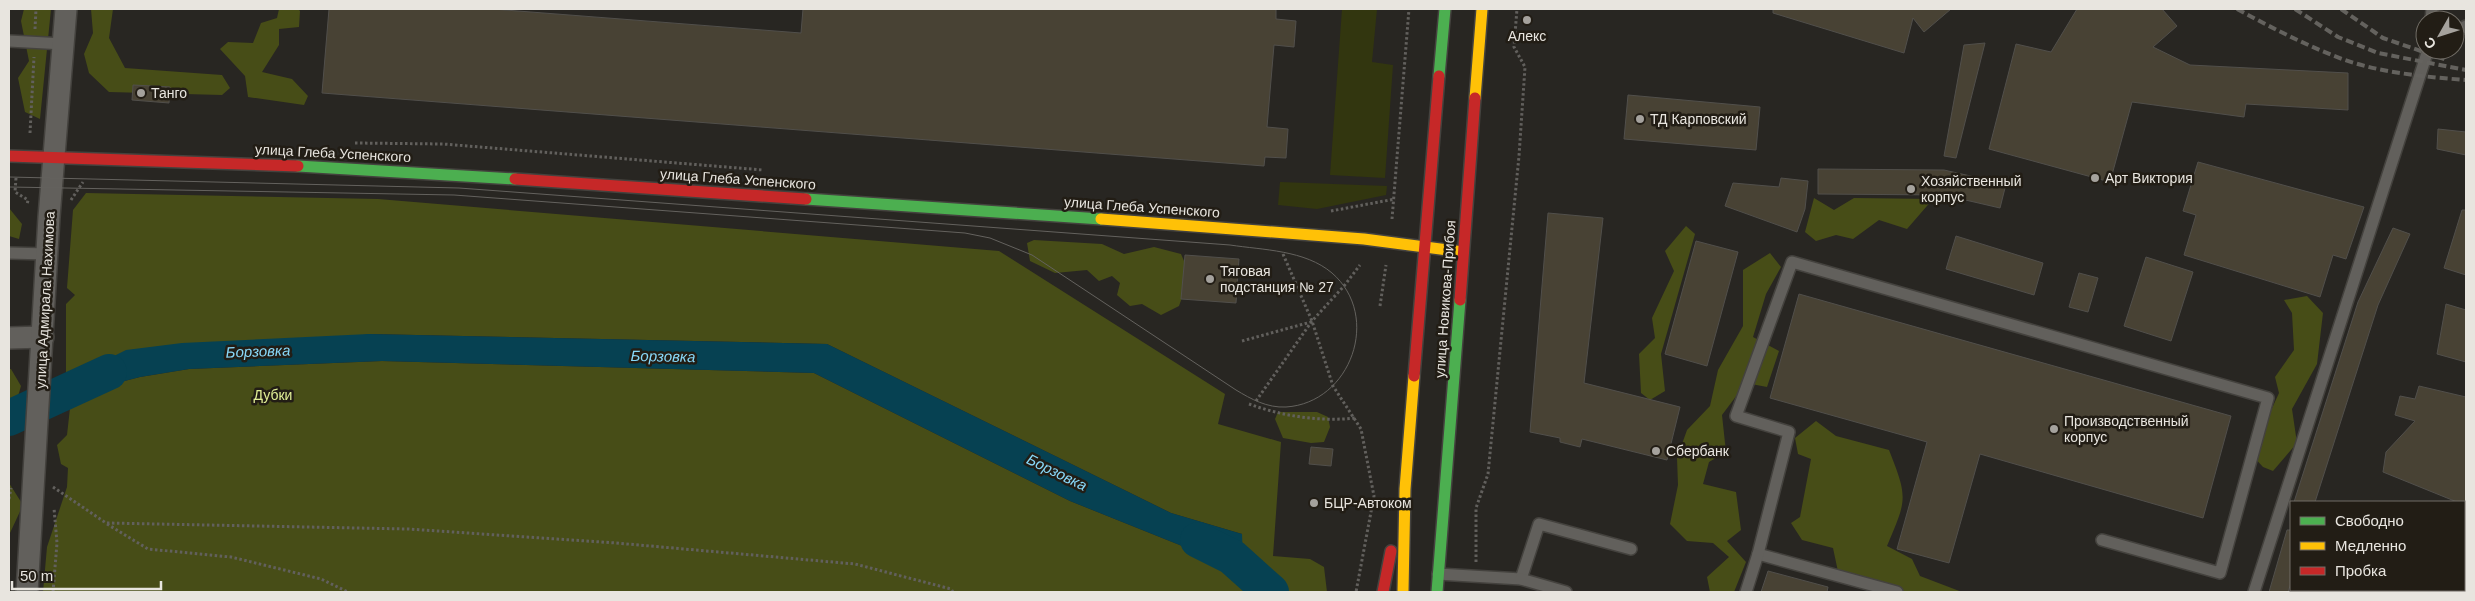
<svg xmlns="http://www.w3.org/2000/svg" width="2475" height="601" font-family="Arial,sans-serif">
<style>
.green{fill:#32360f}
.forest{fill:#474d17}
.water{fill:#064152}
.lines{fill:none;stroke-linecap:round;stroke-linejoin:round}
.river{stroke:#064152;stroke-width:36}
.building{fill:#484234;stroke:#514f4b}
.lane-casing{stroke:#44423e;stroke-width:14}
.street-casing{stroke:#44423e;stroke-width:24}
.fast-casing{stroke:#44423e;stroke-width:14}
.slow-casing{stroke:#44423e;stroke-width:14}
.jam-casing{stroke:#44423e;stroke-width:14}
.path{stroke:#62605d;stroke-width:3;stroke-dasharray:2.5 2.5;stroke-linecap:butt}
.lane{stroke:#62605c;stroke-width:11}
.street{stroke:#62605c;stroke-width:21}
.fast{stroke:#4caf50;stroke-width:11}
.slow{stroke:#ffc107;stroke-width:11}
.jam{stroke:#c62828;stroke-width:11}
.tram{stroke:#64625e;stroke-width:1}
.rail{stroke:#64625e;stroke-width:4;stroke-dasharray:8 4;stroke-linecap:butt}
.poi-dot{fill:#a5a29d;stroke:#221d15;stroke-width:2}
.labels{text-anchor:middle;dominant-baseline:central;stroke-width:5;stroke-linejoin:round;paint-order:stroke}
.poi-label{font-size:14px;fill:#e8e5df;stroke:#221d15;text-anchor:start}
.street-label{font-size:14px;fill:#e8e5df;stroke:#221d15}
.park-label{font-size:14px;fill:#e0ee95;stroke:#221d15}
.water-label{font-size:15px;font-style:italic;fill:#88d8f8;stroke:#221d15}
</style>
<rect width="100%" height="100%" fill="#282622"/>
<g class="green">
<path d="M 1342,9 L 1377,9 L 1372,62 L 1393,65 L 1385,178 L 1330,175 Z"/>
<path d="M 1280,182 L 1387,186 L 1386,195 L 1317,209 L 1278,205 Z"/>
</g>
<g class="forest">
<path d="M 24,9 L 51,9 L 40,119 L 25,112 L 18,78 L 29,61 L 21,21 Z"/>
<path d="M 91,9 L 113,9 L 109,38 L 125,68 L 222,75 L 230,88 L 222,95 L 109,92 L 89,73 L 84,54 L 93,33 Z"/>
<path d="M 279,9 L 298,9 L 300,11 L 299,27 L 279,29 L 279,45 L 262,72 L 292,79 L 308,96 L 304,105 L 248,97 L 245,76 L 220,49 L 228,42 L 253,43 L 261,23 L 277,18 Z"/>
<path d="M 86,193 L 378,199 L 999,251 L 1225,394 L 1218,424 L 1281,442 L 1273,556 L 1310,559 L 1324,567 L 1327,592 L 43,592 L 47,547 L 67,487 L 68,468 L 61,464 L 57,445 L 67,435 L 71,399 L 105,386 L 140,377 L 189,369 L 382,361 L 814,373 L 1070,501 L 1237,568 L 1242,534 L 1171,513 L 827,344 L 369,334 L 66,388 L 66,304 L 75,295 L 67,288 L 73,210 Z"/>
<path d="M 1814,198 L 1834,210 L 1854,198 L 1933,199 L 1907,229 L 1879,220 L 1853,239 L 1836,235 L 1816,241 L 1805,232 Z"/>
<path d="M 9,208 L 22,224 L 19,239 L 9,236 Z"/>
<path d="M 1686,226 L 1695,234 L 1661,354 L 1665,391 L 1650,400 L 1641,393 L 1639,354 L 1655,338 L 1652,318 L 1674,271 L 1665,251 Z"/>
<path d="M 1034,240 L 1102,244 L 1124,254 L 1154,247 L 1181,254 L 1190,275 L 1179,306 L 1161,315 L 1142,304 L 1130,306 L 1117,295 L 1120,283 L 1112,276 L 1099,281 L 1087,270 L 1055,273 L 1030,261 L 1027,243 Z"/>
<path d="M 1770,253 L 1781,267 L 1766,294 L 1753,337 L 1779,351 L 1767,387 L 1746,383 L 1722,415 L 1726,452 L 1709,462 L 1703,484 L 1736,492 L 1741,530 L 1727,541 L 1746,562 L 1734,592 L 1710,592 L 1707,577 L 1729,557 L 1713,543 L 1687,541 L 1670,524 L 1678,485 L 1677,458 L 1687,430 L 1710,406 L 1718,370 L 1743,326 L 1743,270 Z"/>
<path d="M 2307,296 L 2323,313 L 2317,364 L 2292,409 L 2297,443 L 2273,471 L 2263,467 L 2251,454 L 2279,393 L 2275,377 L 2294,350 L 2292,313 L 2284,300 Z"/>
<path d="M 9,369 L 11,369 L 21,386 L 9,427 Z"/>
<path d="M 1278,412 L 1317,412 L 1328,417 L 1330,427 L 1324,442 L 1311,443 L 1283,438 L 1275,419 Z"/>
<path d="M 1816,421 L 1836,436 L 1889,450 C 1908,498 1907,499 1887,546 L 1912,559 L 1920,576 L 1962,592 L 1885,592 L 1840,581 L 1833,548 L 1802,540 L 1791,523 L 1800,517 L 1811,459 L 1798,454 L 1795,438 Z"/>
<path d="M 9,483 L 23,505 L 10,533 L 9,584 Z"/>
</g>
<path class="water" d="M 369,334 L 827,344 L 1171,513 L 1242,534 L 1243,559 L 1237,568 L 1070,501 L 814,373 L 382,361 L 189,369 L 140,377 L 105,386 L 62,402 L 64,381 L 126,350 L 182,343 Z"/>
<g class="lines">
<g class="river">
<path d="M 9,418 L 109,372"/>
<path d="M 1198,540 L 1232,557 L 1271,592"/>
</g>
</g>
<g class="building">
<path d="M 329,9 L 492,9 L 801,33 L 803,9 L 1276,9 L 1276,19 L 1296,21 L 1294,47 L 1274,45 L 1267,127 L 1288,129 L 1286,158 L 1265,157 L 1264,166 L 322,93 Z"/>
<path d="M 1773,9 L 1951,9 L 1924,32 L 1913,18 L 1904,53 L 1773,13 Z"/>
<path d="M 2077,9 L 2162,9 L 2177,26 L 2153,47 L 2190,65 L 2348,73 L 2348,110 L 2246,104 L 2244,117 L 2132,102 L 2110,182 L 1989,149 L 2016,44 L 2051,52 Z"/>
<path d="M 1985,43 L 1956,158 L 1944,156 L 1964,45 Z"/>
<path d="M 133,85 L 170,87 L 169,103 L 132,100 Z"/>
<path d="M 1628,95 L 1760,107 L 1756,150 L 1624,139 Z"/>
<path d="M 2438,129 L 2466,132 L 2466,155 L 2437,149 Z"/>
<path d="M 2198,162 L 2364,207 L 2346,259 L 2333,255 L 2320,297 L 2184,255 L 2196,215 L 2183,211 Z"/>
<path d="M 1818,169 L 1944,170 L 2006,184 L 2000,208 L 1944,195 L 1818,194 Z"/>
<path d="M 1781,178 L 1808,181 L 1805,209 L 1797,232 L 1725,206 L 1733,183 L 1779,187 Z"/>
<path d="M 2462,210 L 2466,210 L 2466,275 L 2444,268 Z"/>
<path d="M 1548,213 L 1603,218 L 1584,383 L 1680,407 L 1667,460 L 1582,439 L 1580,447 L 1560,442 L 1560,438 L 1530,432 Z"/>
<path d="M 2393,228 L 2410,234 L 2378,305 L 2315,502 L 2294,502 L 2358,302 Z"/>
<path d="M 1956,236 L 2043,263 L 2034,295 L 1946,269 Z"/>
<path d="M 1696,241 L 1738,252 L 1707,366 L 1665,354 Z"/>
<path d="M 1185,255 L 1239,259 L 1236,303 L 1181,299 Z"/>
<path d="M 2146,257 L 2193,272 L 2171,341 L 2124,326 Z"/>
<path d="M 2079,273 L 2098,278 L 2088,312 L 2069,307 Z"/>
<path d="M 1799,294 L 2231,416 L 2203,518 L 1980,454 L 1949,563 L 1897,549 L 1927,442 L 1770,398 Z"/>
<path d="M 2446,304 L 2466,310 L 2466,362 L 2437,354 Z"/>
<path d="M 2419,386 L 2466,397 L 2466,506 L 2464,502 L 2457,502 L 2383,472 L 2386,452 L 2415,421 L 2395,415 L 2400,396 L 2415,399 Z"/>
<path d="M 1311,447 L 1333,449 L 1331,466 L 1309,464 Z"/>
<path d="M 2287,530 L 2291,530 L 2291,583 L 2288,592 L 2269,592 Z"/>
<path d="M 1768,571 L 1828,587 L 1827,592 L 1761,592 Z"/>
</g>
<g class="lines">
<defs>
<g id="lane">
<path d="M 2431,20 L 2432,9"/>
<path d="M 2455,32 L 2466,26"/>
<path d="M 9,41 L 64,44"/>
<path d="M 9,253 L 47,254"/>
<path d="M 1758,554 L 1897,592"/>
<path d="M 1438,574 L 1521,579 L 1539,524 L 1631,549"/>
<path d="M 1521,579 L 1566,592"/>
<path d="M 1746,592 L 1758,554 L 1789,432 L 1736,416 L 1792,262 L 2268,398 L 2220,573 L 2102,540"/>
<path d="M 2254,592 L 2428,50"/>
</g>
<g id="street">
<path d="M 9,338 L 43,337"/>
<path d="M 27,592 L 49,217 L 66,9"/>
</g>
<g id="fast">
<path d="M 1439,76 L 1445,9"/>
<path d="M 298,166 L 515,179"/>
<path d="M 806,199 L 1101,219"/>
<path d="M 1437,592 L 1460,300"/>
</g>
<g id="slow">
<path d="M 1475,98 L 1482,9"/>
<path d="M 1101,219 L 1364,239 L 1463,252"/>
<path d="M 1403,592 L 1405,489 L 1414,376"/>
</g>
<g id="jam">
<path d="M 9,156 L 298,166"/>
<path d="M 515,179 L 806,199"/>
<path d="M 1460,300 L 1475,98"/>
<path d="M 1414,376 L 1439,76"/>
<path d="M 1383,592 L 1391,551"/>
</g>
</defs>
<use href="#lane" class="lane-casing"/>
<use href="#street" class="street-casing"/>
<use href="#fast" class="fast-casing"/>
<use href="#slow" class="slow-casing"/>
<use href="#jam" class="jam-casing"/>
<g class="path">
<path d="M 35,29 L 36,9"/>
<path d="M 30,133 L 34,57"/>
<path d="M 355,143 L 443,144 L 763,170"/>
<path d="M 16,178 L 15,192 L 28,200 L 27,205"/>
<path d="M 71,200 L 83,182"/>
<path d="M 1331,211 L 1395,199"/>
<path d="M 1392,219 L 1409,9"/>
<path d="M 1283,254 L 1312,321 L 1333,386 L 1361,429 L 1374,496 L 1356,592"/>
<path d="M 1380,306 L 1386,265"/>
<path d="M 1242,341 L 1311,322"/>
<path d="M 1256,401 L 1312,321 L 1344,286 L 1360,265"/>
<path d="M 1249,404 C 1282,416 1320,422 1355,418"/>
<path d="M 53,487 L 106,523 L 408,529 L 616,543 L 855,564 L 951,589 L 953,592"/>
<path d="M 9,499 L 11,488"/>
<path d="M 107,524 L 148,549 L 231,557 L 321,579 L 348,592"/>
<path d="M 1476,562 L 1476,508 L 1488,474 L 1519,156 L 1525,67 L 1514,47 L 1517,9"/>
<path d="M 53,592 L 57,543 L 54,508"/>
</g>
<use href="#lane" class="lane"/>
<use href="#street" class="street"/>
<use href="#fast" class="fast"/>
<use href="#slow" class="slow"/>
<use href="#jam" class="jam"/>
<path class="tram" d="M 9,177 L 459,188 L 1230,245 C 1263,250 1305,250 1332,273 C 1382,316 1351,403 1286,407 C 1267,408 1251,399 1236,390 L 1032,255 L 990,238 L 965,233 L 454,195 L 9,187"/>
<g class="rail">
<path d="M 2237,9 C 2272,28 2307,46 2345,60 C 2383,73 2426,77 2466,80"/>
<path d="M 2295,9 L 2338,37 L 2378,53 L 2466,70"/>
<path d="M 2341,9 L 2383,38 L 2447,60"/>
</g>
</g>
<g class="poi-dot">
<circle cx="1527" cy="20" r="5"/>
<circle cx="141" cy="93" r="5"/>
<circle cx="1640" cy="119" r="5"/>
<circle cx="2095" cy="178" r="5"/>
<circle cx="1911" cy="189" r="5"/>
<circle cx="1210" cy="279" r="5"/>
<circle cx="2054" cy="429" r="5"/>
<circle cx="1656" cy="451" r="5"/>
<circle cx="1314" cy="503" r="5"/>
</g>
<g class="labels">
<g class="poi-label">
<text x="1527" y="36" text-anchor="middle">Алекс</text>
<text x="151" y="93">Танго</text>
<text x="1650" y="119">ТД Карповский</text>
<text x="2105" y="178">Арт Виктория</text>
<text x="1921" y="181">Хозяйственный<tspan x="1921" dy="16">корпус</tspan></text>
<text x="1220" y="271">Тяговая<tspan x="1220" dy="16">подстанция № 27</tspan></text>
<text x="2064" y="421">Производственный<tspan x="2064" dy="16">корпус</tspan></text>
<text x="1666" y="451">Сбербанк</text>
<text x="1324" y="503">БЦР-Автоком</text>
</g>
<g class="street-label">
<text transform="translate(333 153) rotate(3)">улица Глеба Успенского</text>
<text transform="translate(738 179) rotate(4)">улица Глеба Успенского</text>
<text transform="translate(1142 207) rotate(4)">улица Глеба Успенского</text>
<text transform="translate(1445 299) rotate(-86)">улица Новикова-Прибоя</text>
<text transform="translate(45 300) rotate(-87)">улица Адмирала Нахимова</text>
</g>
<g class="park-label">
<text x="273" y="395">Дубки</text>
</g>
<g class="water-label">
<text transform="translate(258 351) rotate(-2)">Борзовка</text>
<text transform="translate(663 356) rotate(1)">Борзовка</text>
<text transform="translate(1057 472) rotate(26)">Борзовка</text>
</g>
</g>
<rect width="2475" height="601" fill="none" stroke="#e8e5df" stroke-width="20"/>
<rect x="2290" y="501" width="175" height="90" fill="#221d15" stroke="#716d66"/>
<rect x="2300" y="517" width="25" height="8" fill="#4caf50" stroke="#716d66"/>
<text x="2335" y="526" font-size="15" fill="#e8e5df">Свободно</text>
<rect x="2300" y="542" width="25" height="8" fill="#ffc107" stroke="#716d66"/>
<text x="2335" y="551" font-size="15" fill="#e8e5df">Медленно</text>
<rect x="2300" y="567" width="25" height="8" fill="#c62828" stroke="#716d66"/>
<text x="2335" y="576" font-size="15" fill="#e8e5df">Пробка</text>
<g transform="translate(2440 35) rotate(231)"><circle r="24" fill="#221d15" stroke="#716d66"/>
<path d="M0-4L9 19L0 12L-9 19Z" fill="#a5a29d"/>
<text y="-8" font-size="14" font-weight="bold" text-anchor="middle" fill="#e8e5df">С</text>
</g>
<path d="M12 581v8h149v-8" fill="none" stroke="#e8e5df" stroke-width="2.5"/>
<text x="20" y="581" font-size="15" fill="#e8e5df" stroke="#221d15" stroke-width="4" paint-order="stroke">50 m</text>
</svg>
